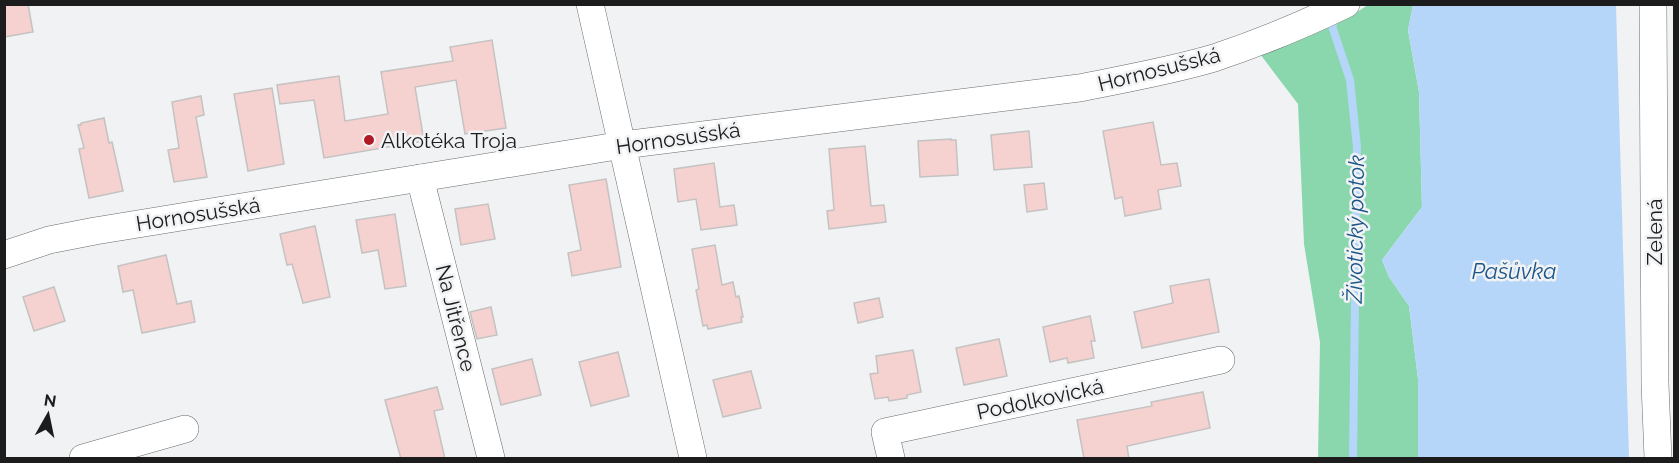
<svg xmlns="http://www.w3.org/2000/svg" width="1679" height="463" font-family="Raleway,sans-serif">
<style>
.green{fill:#8ad7ae}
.water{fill:#b5d6f9}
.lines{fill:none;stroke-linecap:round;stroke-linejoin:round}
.stream{stroke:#b5d6f9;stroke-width:8}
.building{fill:#f5d1d0;stroke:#c5c2c2;stroke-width:1.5}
.minor-casing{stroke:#6a6b6c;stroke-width:28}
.minor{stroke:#fff;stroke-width:27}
.poi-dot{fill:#ae1b24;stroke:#f0f2f4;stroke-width:2}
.labels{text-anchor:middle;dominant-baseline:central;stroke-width:5;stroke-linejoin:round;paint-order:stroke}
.street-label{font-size:21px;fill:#1c1c1d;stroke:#f0f2f4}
.poi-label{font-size:21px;fill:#1c1c1d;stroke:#f0f2f4;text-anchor:start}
.water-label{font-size:22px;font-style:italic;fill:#1a5488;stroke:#f0f2f4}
</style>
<rect width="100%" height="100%" fill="#f0f2f4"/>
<path class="green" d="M 1368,5 L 1413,5 L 1408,30 L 1419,92 L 1422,207 L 1382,260 L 1389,277 L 1409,306 L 1418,379 L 1418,458 L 1318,458 L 1320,342 L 1304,244 L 1298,104 L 1260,54 L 1357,12 Z"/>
<path class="water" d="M 1413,5 L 1616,5 L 1629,458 L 1418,458 L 1418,379 L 1409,306 L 1389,277 L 1382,260 L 1422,207 L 1419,92 L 1408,29 Z"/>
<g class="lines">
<path class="stream" d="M 1336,17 L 1332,26 L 1350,80 L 1357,147 L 1353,458"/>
</g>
<g class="building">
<path d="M 4,4 L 28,4 L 33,32 L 4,37 Z"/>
<path d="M 492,40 L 506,128 L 465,134 L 456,80 L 415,87 L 424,141 L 324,158 L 314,100 L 280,104 L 277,85 L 339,76 L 345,121 L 388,114 L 381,72 L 453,61 L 450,47 Z"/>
<path d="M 272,88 L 284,164 L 248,171 L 234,94 Z"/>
<path d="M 201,96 L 204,115 L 196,117 L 207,177 L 174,182 L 168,150 L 179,148 L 172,102 Z"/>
<path d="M 104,118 L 109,143 L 112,142 L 123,191 L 89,198 L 79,149 L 84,148 L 78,125 L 81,125 L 81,123 Z"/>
<path d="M 1153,122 L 1161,165 L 1177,163 L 1181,186 L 1158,190 L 1161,209 L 1125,216 L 1122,197 L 1115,199 L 1103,131 Z"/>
<path d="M 1029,131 L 1032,167 L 994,170 L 991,135 Z"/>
<path d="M 951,139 L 951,140 L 956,140 L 958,175 L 920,177 L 918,141 Z"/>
<path d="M 865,146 L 871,206 L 884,205 L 886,222 L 829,229 L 827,211 L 834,210 L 829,149 Z"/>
<path d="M 714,163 L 720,207 L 734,205 L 737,225 L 701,230 L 696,199 L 678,202 L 674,169 Z"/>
<path d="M 606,179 L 621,267 L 572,276 L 568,253 L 581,250 L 569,185 Z"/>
<path d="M 1044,183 L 1047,209 L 1027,212 L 1024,185 Z"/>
<path d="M 488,204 L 495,239 L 461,245 L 455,209 Z"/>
<path d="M 395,214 L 406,286 L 385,289 L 378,250 L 362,253 L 356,220 Z"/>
<path d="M 315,226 L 330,297 L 303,303 L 292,264 L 287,265 L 280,234 Z"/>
<path d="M 715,245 L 722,285 L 733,282 L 736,297 L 739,296 L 743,317 L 741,317 L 742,322 L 708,329 L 707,325 L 703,326 L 696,290 L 699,289 L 692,249 Z"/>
<path d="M 166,255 L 177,304 L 191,301 L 195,322 L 142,333 L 133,290 L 123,292 L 118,266 Z"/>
<path d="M 1209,279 L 1219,332 L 1142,348 L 1134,312 L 1173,303 L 1170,286 Z"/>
<path d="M 54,287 L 65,321 L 34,331 L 23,297 Z"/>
<path d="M 879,298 L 883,317 L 858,323 L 854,303 Z"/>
<path d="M 491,307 L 497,335 L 477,339 L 470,312 Z"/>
<path d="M 1090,316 L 1095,341 L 1091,341 L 1094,358 L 1068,363 L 1067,358 L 1050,362 L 1043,327 Z"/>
<path d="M 999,339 L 1007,376 L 964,385 L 956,348 Z"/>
<path d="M 913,350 L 921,392 L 907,395 L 907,398 L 889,401 L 888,397 L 875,399 L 870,374 L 878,373 L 876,356 Z"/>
<path d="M 618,352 L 629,396 L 591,406 L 579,362 Z"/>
<path d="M 532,359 L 541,395 L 501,405 L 492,369 Z"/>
<path d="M 751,371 L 761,408 L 723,417 L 713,380 Z"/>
<path d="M 437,387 L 443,409 L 434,411 L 445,459 L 401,459 L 385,400 Z"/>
<path d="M 1203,392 L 1210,428 L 1127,446 L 1129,459 L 1084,459 L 1077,420 L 1152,406 L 1151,402 Z"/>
</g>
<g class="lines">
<defs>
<g id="minor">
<path d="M 590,4 L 693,458"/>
<path d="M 1653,4 L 1655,384 L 1658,458"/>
<path d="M 420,178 L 491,458"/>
<path d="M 4,255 L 49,240 L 95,231 L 623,145 L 1079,88 C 1124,79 1170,71 1214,58 C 1259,43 1303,25 1346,4"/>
<path d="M 83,458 L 185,429"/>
<path d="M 891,458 L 885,432 L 1221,360"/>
</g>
</defs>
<use href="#minor" class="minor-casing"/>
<use href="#minor" class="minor"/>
</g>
<circle class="poi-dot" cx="369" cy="140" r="6"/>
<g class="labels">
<g class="street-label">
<text transform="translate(1159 69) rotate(-14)">Hornosušská</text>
<text transform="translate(678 138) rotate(-8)">Hornosušská</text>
<text transform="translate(198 214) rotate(-9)">Hornosušská</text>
<text transform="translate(1654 232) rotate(-90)">Zelená</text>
<text transform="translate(456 318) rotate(76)">Na Jitřence</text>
<text transform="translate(1040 399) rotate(-12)">Podolkovická</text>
</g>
<g class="poi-label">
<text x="381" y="140">Alkotéka Troja</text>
</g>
<g class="water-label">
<text transform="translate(1355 229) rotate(-89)">Životický potok</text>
<text x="1514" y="271">Pašůvka</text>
</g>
</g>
<rect width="1679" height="463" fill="none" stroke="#1c1c1d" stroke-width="12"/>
<g transform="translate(48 415) rotate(9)" stroke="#f0f2f4" stroke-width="4.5" paint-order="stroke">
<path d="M0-4.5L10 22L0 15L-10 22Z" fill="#1c1c1d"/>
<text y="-9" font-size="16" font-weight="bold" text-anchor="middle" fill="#1c1c1d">N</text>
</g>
</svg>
